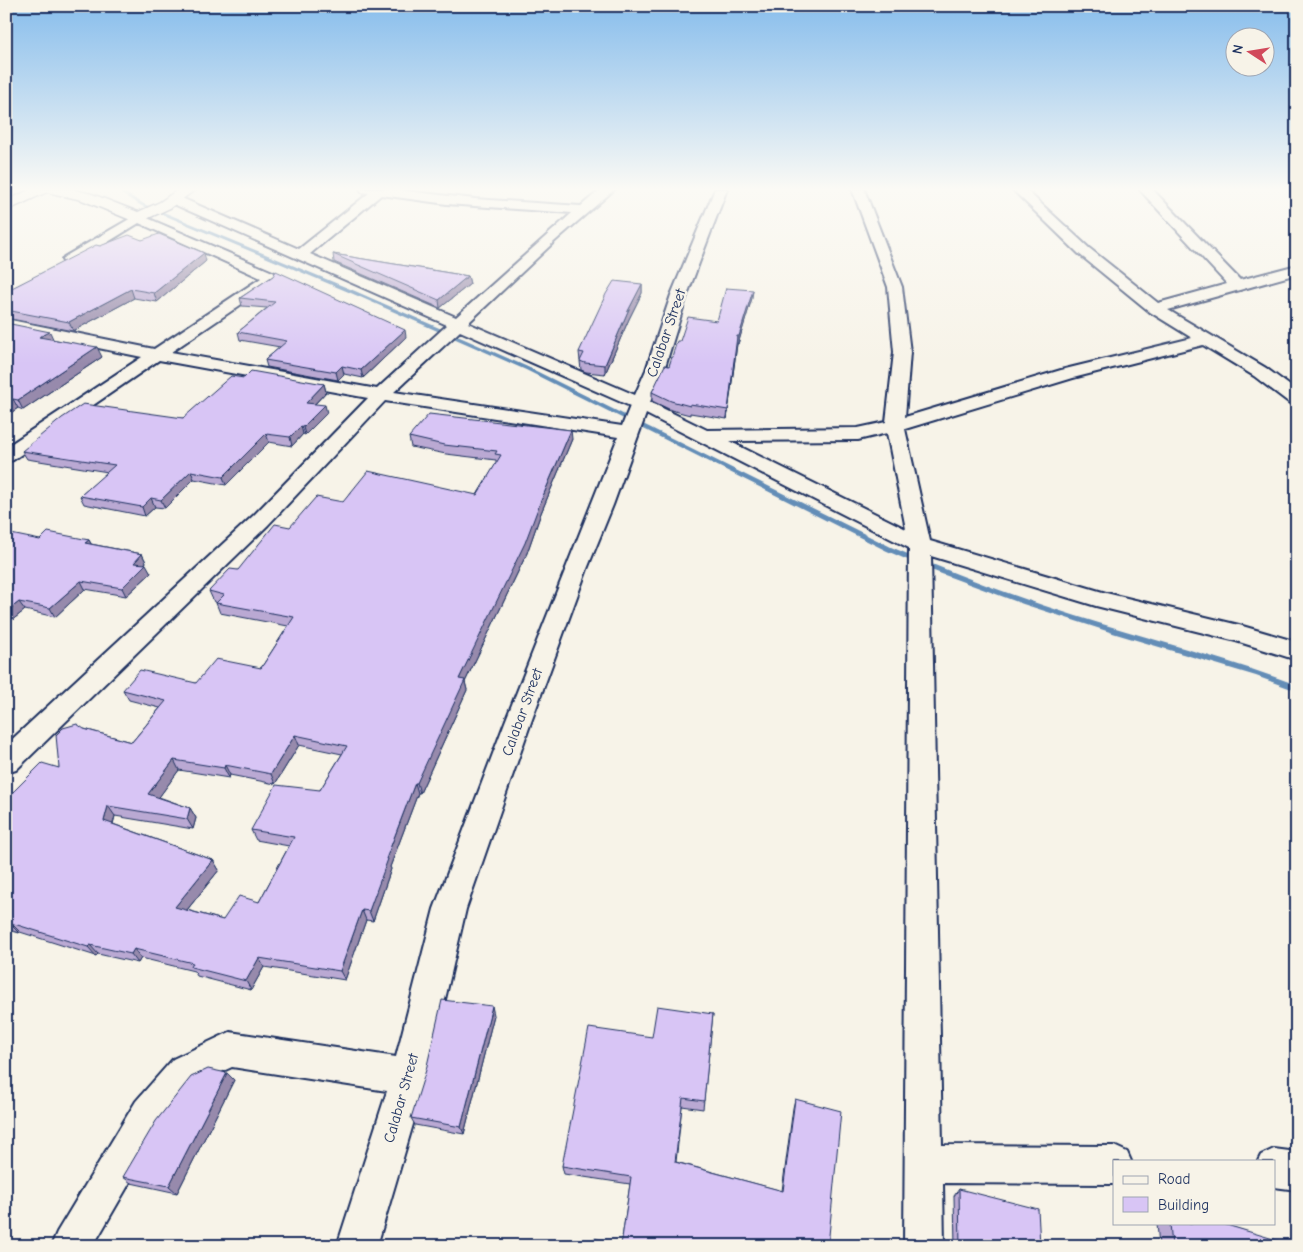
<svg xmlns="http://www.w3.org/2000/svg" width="1303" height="1252" font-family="'Comic Neue',sans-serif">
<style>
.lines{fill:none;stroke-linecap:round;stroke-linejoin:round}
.stream{fill:#648db7;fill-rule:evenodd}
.minor-casing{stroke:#1b2f5e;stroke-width:4}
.tertiary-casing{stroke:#1b2f5e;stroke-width:3}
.trunk-casing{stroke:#1b2f5e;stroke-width:3}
.minor{fill:#f7f3e8;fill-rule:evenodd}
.tertiary{fill:#f7f3e8;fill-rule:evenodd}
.trunk{fill:#f7f3e8;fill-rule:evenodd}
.wall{fill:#baa9d3;stroke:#1b2f5e;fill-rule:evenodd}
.shaded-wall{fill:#978aac;stroke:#1b2f5e}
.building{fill:#d8c5f5;stroke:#1b2f5e;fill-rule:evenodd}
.labels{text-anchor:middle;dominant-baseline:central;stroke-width:5;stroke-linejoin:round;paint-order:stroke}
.street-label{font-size:15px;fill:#1b2f5e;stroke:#f7f3e8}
</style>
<rect width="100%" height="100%" fill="#f7f3e8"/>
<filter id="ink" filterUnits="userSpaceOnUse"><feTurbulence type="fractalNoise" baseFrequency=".02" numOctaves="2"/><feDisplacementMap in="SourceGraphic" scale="10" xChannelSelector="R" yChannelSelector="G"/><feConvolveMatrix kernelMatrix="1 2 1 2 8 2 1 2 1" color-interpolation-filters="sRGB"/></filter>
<g filter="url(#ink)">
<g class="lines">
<path class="stream" d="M 120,189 L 124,189 L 124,192 L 144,204 L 355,291 L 530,368 L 891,547 C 952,573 1013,596 1076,616 C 1150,639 1224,658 1297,685 L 1297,691 L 1256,676 L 1116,634 L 1023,604 L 931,570 L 887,551 L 526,370 L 351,293 L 142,206 L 121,194 Z"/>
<defs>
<g id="minor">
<path d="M 360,189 L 389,189 L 475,199 L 581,206 L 601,189 L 615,189 L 555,241 L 468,323 L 635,395 L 646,370 L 671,295 L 715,189 L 727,189 L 687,295 L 664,370 L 650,402 L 707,430 L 858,428 L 886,422 L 894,352 L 888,287 L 852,189 L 864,189 L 902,287 L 910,352 L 905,417 L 1061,370 L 1192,338 L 1150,312 L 1079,254 L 1012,189 L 1025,189 L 1089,248 L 1158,303 L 1227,284 L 1139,189 L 1152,189 L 1240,280 L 1297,265 L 1297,274 L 1168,310 L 1266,368 L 1297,391 L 1297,405 L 1291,404 L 1254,376 L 1203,345 L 1073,378 L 905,429 L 930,541 L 1106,593 L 1239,625 L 1297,642 L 1297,660 L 1236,641 L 1096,606 L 931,556 L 942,1145 L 1114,1146 L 1127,1152 L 1131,1161 L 1114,1161 L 1114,1184 L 943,1183 L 944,1246 L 904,1246 L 909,548 L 646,414 L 613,505 L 587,569 L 531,722 L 466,909 L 427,1077 L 377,1246 L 337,1246 L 387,1091 L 232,1067 L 197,1083 L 162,1127 L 93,1246 L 51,1246 L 57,1232 L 136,1101 L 173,1059 L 230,1032 L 396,1057 L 434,909 L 505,722 L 618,437 L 385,401 L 268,525 L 16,770 L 6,773 L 6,745 L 254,515 L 368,398 L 159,360 L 13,460 L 6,462 L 6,447 L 142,357 L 6,329 L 6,319 L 154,349 L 261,278 L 139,223 L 74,263 L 64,263 L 62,260 L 64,257 L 138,214 L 275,273 L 277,276 L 274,282 L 171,352 L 377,389 L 447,325 L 169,202 L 167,199 L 169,196 L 177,196 L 299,249 L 369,193 L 362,192 ZM 381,195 L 447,204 L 572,213 L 456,317 L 310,254 ZM 460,331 L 630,406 L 622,426 L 394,392 ZM 887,433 L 906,529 L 729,441 L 858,440 Z"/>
<path d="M 1274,1149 L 1297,1152 L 1297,1190 L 1274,1187 L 1274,1161 L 1258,1161 L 1261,1155 Z"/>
</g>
<path id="tertiary" d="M 45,189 L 71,189 L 92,194 L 138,212 L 160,202 L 179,189 L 196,189 L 170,208 L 138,223 L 82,200 L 47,192 Z"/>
<path id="trunk" d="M 31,189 L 49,189 L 47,192 L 6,211 L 6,201 Z"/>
</defs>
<use href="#minor" class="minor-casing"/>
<use href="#tertiary" class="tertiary-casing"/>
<use href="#trunk" class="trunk-casing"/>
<use href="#minor" class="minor"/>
<use href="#tertiary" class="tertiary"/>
<use href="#trunk" class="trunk"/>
</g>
<g class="wall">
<path d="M 142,240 L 206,261 L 157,302 L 134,298 L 73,331 L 6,318 L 6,291 L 100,246 Z"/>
<path d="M 333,254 L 468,276 L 470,284 L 440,308 L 334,262 Z"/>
<path d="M 273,276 L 406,337 L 363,378 L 344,374 L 338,380 L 267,367 L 265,360 L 280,347 L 240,340 L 238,332 L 267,308 L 242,306 L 240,298 Z"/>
<path d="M 642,284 L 642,293 L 629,319 L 605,374 L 586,372 L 581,370 L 579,352 Z"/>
<path d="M 752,298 L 738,344 L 737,344 L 727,419 L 690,413 L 690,415 L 671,410 L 652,401 L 652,392 L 669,366 L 680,341 L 717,321 Z"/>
<path d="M 6,323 L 53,340 L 102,357 L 23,410 L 18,408 L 6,416 Z"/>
<path d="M 244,378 L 324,384 L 326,392 L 315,404 L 327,413 L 305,435 L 303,434 L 292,446 L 269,442 L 226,485 L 194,479 L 165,508 L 155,507 L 145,516 L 84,504 L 80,496 L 108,472 L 27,459 L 22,451 L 183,418 Z"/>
<path d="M 409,437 L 572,439 L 541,513 L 527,553 L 465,682 L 467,690 L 420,793 L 418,793 L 390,867 L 391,869 L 373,921 L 366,920 L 345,980 L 264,967 L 251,990 L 197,976 L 194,971 L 141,958 L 138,963 L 98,954 L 96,956 L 20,932 L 19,933 L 6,929 L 6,799 L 59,768 L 84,729 L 132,742 L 160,708 L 129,700 L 123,690 L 196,683 L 261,668 L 288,626 L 220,613 L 216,603 L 216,602 L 214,602 L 209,591 L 238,570 L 290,527 L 343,502 L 477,495 L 496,464 L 496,460 L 446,454 L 411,447 ZM 299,745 L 342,754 L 320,790 L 251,830 L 256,840 L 289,846 L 259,902 L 223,920 L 187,910 L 219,870 L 213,860 L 113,824 L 115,816 L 193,829 L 196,818 L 190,808 L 159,797 L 179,770 L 229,778 L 230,775 L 275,784 Z"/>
<path d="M 40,540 L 89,540 L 91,544 L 142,554 L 146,562 L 145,564 L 151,573 L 126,596 L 85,589 L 55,617 L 25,610 L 6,625 Z"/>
<path d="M 713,1014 L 703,1109 L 682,1106 L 676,1162 L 782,1191 L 793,1108 L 795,1099 L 828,1246 L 621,1245 L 630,1184 L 564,1174 L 562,1166 L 652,1037 Z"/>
<path d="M 494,1015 L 464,1134 L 415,1125 L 411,1118 Z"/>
<path d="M 234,1080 L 177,1193 L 131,1183 L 123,1177 Z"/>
<path d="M 959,1189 L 1040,1246 L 955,1246 L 954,1196 Z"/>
<path d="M 1157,1223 L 1220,1223 L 1291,1246 L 1159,1246 Z"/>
</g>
<g class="shaded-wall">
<path d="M 204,253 L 206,261 L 157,302 L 154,293 Z"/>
<path d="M 468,276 L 470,284 L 440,308 L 439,300 Z"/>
<path d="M 642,284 L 642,293 L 629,319 L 605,374 L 605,365 L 628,311 Z"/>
<path d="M 131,289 L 134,298 L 73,331 L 69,322 Z"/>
<path d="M 753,290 L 752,298 L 738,344 L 739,336 Z"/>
<path d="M 405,330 L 406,337 L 363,378 L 361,370 Z"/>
<path d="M 50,332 L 54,341 L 39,337 Z"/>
<path d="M 737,336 L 737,344 L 727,419 L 728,410 Z"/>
<path d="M 97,347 L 102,357 L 23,410 L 18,400 Z"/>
<path d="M 342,366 L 344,374 L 338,380 L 336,372 Z"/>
<path d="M 324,384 L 326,392 L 308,411 L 306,403 Z"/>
<path d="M 13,399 L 18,408 L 6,416 L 6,403 Z"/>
<path d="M 325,405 L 327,413 L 305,435 L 303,427 Z"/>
<path d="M 301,426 L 303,434 L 292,446 L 290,437 Z"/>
<path d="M 571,430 L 572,439 L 541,513 L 527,553 L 465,682 L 467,690 L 420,793 L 417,783 L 459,679 L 540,503 Z"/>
<path d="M 266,434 L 269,442 L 226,485 L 223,477 Z"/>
<path d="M 191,471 L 194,479 L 165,508 L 161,500 Z"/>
<path d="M 151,498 L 155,507 L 145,516 L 142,507 Z"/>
<path d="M 89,540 L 93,548 L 85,543 Z"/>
<path d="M 142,554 L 146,562 L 139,571 L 134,563 Z"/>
<path d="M 146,564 L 151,573 L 126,596 L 122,588 Z"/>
<path d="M 81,581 L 85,589 L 55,617 L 50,608 Z"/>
<path d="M 19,602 L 25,610 L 6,625 L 6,612 Z"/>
<path d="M 295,735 L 299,745 L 275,784 L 271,774 Z"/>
<path d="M 174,760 L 179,770 L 154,804 L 148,794 Z"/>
<path d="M 225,765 L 230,775 L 229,778 L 224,768 Z"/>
<path d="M 415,783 L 418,793 L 390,867 L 391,869 L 373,921 L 369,911 L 386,859 Z"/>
<path d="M 108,806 L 115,816 L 111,831 L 104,821 Z"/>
<path d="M 190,808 L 196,818 L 193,829 L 187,819 Z"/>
<path d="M 213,860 L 219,870 L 182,916 L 175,907 Z"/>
<path d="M 362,910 L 366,920 L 345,980 L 340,971 Z"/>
<path d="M 11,923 L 20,932 L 19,933 L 10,924 Z"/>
<path d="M 90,945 L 98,954 L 96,956 L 88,947 Z"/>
<path d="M 134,949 L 141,958 L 138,963 L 131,954 Z"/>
<path d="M 259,958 L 264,967 L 251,990 L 246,981 Z"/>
<path d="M 492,1006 L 494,1015 L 464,1134 L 461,1127 Z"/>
<path d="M 227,1073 L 234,1080 L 177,1193 L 169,1186 Z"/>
</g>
<g class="building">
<path d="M 159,234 L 204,253 L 154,293 L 131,289 L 69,322 L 6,310 L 6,291 L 96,245 L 100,246 L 129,235 L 142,240 Z"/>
<path d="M 333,254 L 468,276 L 439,300 Z"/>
<path d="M 276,271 L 405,330 L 361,370 L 342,366 L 336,372 L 265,360 L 287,341 L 238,332 L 275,302 L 240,298 L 273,276 Z"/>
<path d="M 614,281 L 642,284 L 628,311 L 605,365 L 585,363 L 580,361 L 584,353 L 579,352 L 606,294 Z"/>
<path d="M 726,288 L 753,290 L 739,336 L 737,336 L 728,410 L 690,404 L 690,406 L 671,401 L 652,392 L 665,365 L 669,366 L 677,341 L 680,341 L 688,317 L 717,321 Z"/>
<path d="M 6,323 L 50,332 L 39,337 L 97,347 L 18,400 L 13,399 L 6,403 Z"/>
<path d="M 251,371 L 324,384 L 306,403 L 325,405 L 303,427 L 301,426 L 290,437 L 266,434 L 223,477 L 191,471 L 161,500 L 151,498 L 142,507 L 80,496 L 115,465 L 22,451 L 62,418 L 83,404 L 183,418 L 231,376 L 244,378 Z"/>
<path d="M 429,414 L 571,430 L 540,503 L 525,543 L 459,679 L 465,680 L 417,783 L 415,783 L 386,859 L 388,859 L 369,911 L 362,910 L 340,971 L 259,958 L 246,981 L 191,967 L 193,963 L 134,949 L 131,954 L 90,945 L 88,947 L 11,923 L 10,924 L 6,923 L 6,799 L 42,763 L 59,768 L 56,735 L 63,728 L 77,724 L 84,729 L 132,742 L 166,701 L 123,690 L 140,670 L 196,683 L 216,659 L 261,668 L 294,617 L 216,603 L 224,595 L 209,591 L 230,569 L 238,570 L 275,524 L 290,527 L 316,497 L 343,502 L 368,471 L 477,495 L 501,455 L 495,454 L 497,451 L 444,445 L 409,437 ZM 295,735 L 347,746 L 320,790 L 276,785 L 251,830 L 294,837 L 259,902 L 239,896 L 223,920 L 175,907 L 213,860 L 104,821 L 108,806 L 187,819 L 190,808 L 148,794 L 174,760 L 224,768 L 225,765 L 271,774 Z"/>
<path d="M 48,532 L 89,540 L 85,543 L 142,554 L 134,563 L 146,564 L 122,588 L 81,581 L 50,608 L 19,602 L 6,612 L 6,533 L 40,540 Z"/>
<path d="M 442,1000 L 492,1006 L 461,1127 L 411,1118 L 426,1070 Z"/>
<path d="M 657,1006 L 713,1014 L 704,1101 L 683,1098 L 675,1162 L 783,1191 L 795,1099 L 841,1111 L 828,1246 L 593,1246 L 594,1238 L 621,1245 L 631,1177 L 562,1166 L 589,1028 L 652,1037 Z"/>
<path d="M 208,1069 L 227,1073 L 169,1186 L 123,1177 L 156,1121 L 191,1077 Z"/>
<path d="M 959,1189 L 1038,1209 L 1040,1246 L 960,1246 Z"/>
<path d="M 1170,1223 L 1220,1223 L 1290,1244 L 1291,1246 L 1172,1246 Z"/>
</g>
</g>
<linearGradient id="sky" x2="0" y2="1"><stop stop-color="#87bdec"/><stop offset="0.52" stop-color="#fbfaf5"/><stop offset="1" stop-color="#fbfaf5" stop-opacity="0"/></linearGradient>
<rect width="1303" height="364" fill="url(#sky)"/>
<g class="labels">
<g class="street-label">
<text transform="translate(666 333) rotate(-71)">Calabar Street</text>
<text transform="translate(522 712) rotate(-70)">Calabar Street</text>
<text transform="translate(401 1098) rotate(-74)">Calabar Street</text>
</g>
</g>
<rect width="1303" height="1252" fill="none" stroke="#f7f3e8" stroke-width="25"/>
<rect x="12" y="12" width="1278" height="1227" fill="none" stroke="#1b2f5e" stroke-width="2" filter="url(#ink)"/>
<rect x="1113" y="1160" width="162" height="65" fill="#f7f3e8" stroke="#9fa5b1"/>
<rect x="1123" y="1176" width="25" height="8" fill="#f7f3e8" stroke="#9fa5b1"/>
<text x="1158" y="1184" font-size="15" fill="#1b2f5e">Road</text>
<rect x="1123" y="1197" width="25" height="15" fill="#d8c5f5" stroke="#9fa5b1"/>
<text x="1158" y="1210" font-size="15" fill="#1b2f5e">Building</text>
<g transform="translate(1250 52) rotate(282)"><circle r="24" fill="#f7f3e8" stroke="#9fa5b1"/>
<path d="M0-4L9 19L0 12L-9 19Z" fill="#d1495b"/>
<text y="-8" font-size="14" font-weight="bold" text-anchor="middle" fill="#1b2f5e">N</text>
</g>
</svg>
